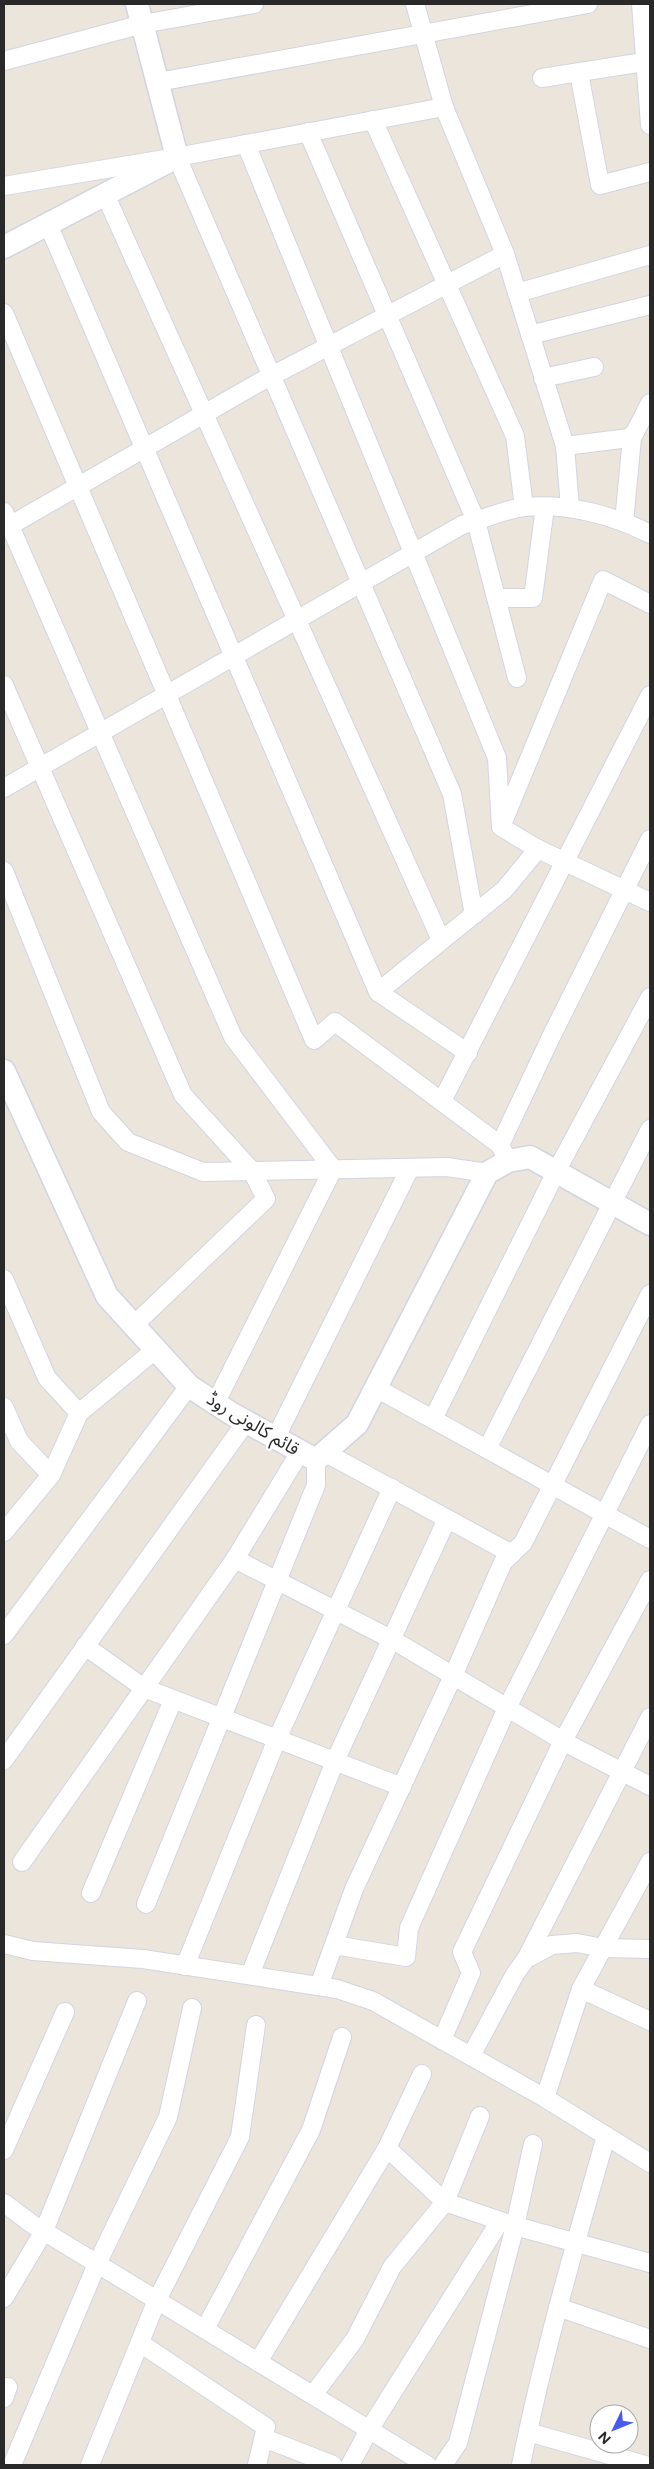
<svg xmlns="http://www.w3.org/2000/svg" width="654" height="2469" font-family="Figtree,'Noto Sans Arabic',sans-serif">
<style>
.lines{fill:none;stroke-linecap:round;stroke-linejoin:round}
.minor-casing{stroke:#d2d4e1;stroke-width:20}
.tertiary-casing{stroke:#d2d4e1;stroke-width:25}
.minor{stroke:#fff;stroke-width:18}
.tertiary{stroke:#fff;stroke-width:22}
.labels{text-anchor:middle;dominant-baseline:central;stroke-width:4.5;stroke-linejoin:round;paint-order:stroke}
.street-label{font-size:18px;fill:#292929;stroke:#fff}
</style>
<rect width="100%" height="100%" fill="#ebe5dc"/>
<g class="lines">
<defs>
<g id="minor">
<path d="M 415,4 L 444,107 L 505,254 L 565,446 L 570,508"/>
<path d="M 641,4 L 650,125"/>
<path d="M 4,61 L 143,24 L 254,4"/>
<path d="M 579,73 L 600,185 L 650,172"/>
<path d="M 542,78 L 650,61"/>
<path d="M 158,82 L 588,4"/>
<path d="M 373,120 L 515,436 L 524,507"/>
<path d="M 308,132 L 476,521 L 517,678"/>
<path d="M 246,144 L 497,758 L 501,827 L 538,849"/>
<path d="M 177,157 L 452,794 L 474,915"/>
<path d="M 4,186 L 177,157 L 444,107"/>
<path d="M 105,194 L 441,940"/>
<path d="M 48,224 L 378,992 L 468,1053"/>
<path d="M 517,293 L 650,255"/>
<path d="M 4,313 L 314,1040 L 335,1022 L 500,1145"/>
<path d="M 530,335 L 650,305"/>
<path d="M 543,378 L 594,367"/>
<path d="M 565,446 L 629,438 L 635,432"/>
<path d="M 4,512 L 233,1037 L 333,1169 L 216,1402"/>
<path d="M 624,522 L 632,438 L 650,403"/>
<path d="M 4,529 L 258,383 L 505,254"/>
<path d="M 496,598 L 533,598 L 545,507"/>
<path d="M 4,685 L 183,1095 L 252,1171 L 266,1199 L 133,1326"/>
<path d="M 4,788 L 462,525 C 482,520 505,509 525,507 C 567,503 613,515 650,534"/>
<path d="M 503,822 L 603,580 L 650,604"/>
<path d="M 4,871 L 101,1112 L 128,1142 L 203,1172 L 447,1167 L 487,1173"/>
<path d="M 378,992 L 504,890 L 538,849 L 650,902"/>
<path d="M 442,1101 L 650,695"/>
<path d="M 505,1155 L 500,1145 L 551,1037 L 650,839"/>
<path d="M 4,1279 L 47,1378 L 79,1413"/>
<path d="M 376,1388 L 650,1539"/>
<path d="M 4,1407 L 19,1441 L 51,1475"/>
<path d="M 433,1419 L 557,1170 L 650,997"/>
<path d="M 275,1439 L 410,1168"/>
<path d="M 487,1449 L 650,1129"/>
<path d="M 326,1453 L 512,1554"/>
<path d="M 4,1532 L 51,1475 L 79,1413 L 155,1350"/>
<path d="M 235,1559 L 393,1640 L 570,1745 L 650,1786"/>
<path d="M 4,1635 L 189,1386"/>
<path d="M 85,1646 L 144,1688 L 402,1787"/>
<path d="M 4,1760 L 246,1422"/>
<path d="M 22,1862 L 235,1559 L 300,1452"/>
<path d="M 91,1893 L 173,1700"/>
<path d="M 146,1904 L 316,1485 L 316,1460"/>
<path d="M 4,1944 L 33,1951 L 143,1959 L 337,1989 L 373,2001 L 545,2098 L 650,2163"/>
<path d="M 334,1945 L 406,1957 L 409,1928 L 507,1708 L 650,1424"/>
<path d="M 526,1959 L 650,1717"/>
<path d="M 185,1966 L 277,1739 L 392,1488"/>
<path d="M 250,1975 L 335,1761 L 447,1519"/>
<path d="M 319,1986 L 354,1889 L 453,1676 L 503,1562 L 523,1543 L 650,1294"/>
<path d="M 581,1989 L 650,2021"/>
<path d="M 442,2040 L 471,1973 L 462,1952 L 563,1741 L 650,1580"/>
<path d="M 471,2056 L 515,1974 L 526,1959 L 552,1945 L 577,1943 L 603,1948 L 650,1862"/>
<path d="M 545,2098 L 581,1989 L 603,1948 L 650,1949"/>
<path d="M 387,2148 L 445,2202 L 515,2226 L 650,2263"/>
<path d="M 4,2150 L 65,2012"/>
<path d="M 4,2203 L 32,2224 L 427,2465"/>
<path d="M 4,2298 L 44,2231 L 137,2001"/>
<path d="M 558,2307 L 650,2339"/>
<path d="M 205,2329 L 311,2130 L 342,2037"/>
<path d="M 140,2343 L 266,2427 L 257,2465"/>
<path d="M 258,2362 L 387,2148 L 422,2074"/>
<path d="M 313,2395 L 355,2339 L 392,2267 L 445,2202 L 480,2116"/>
<path d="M 4,2398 L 8,2387"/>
<path d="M 528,2432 L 645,2465"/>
<path d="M 264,2438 L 333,2465"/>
<path d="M 12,2465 L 97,2264 L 168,2117 L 192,2008"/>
<path d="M 90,2465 L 157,2300 L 240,2137 L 256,2025"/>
<path d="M 350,2465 L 369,2430 L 500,2221"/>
<path d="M 443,2465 L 458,2443 L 515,2226 L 533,2144"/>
<path d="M 521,2465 C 543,2354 575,2245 606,2136"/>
</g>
<g id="tertiary">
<path d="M 4,247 L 177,157 L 137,4"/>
<path d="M 4,1071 L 107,1296 L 189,1386 L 232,1414 L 316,1460 L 357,1424 L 487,1173 L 508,1161 L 530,1157 L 650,1224"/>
</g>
</defs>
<use href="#minor" class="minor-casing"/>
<use href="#tertiary" class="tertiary-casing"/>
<use href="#minor" class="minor"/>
<use href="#tertiary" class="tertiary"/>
</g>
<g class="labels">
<g class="street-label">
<text transform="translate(253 1424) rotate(31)">قائم کالونی روڈ</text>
</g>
</g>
<rect width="654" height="2469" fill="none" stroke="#292929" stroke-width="10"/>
<g transform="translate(614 2429) rotate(227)"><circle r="24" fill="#ffffff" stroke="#a9a9a9"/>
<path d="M0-4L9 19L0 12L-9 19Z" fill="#475ced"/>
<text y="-8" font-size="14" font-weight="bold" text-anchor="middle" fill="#292929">N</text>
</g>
</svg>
